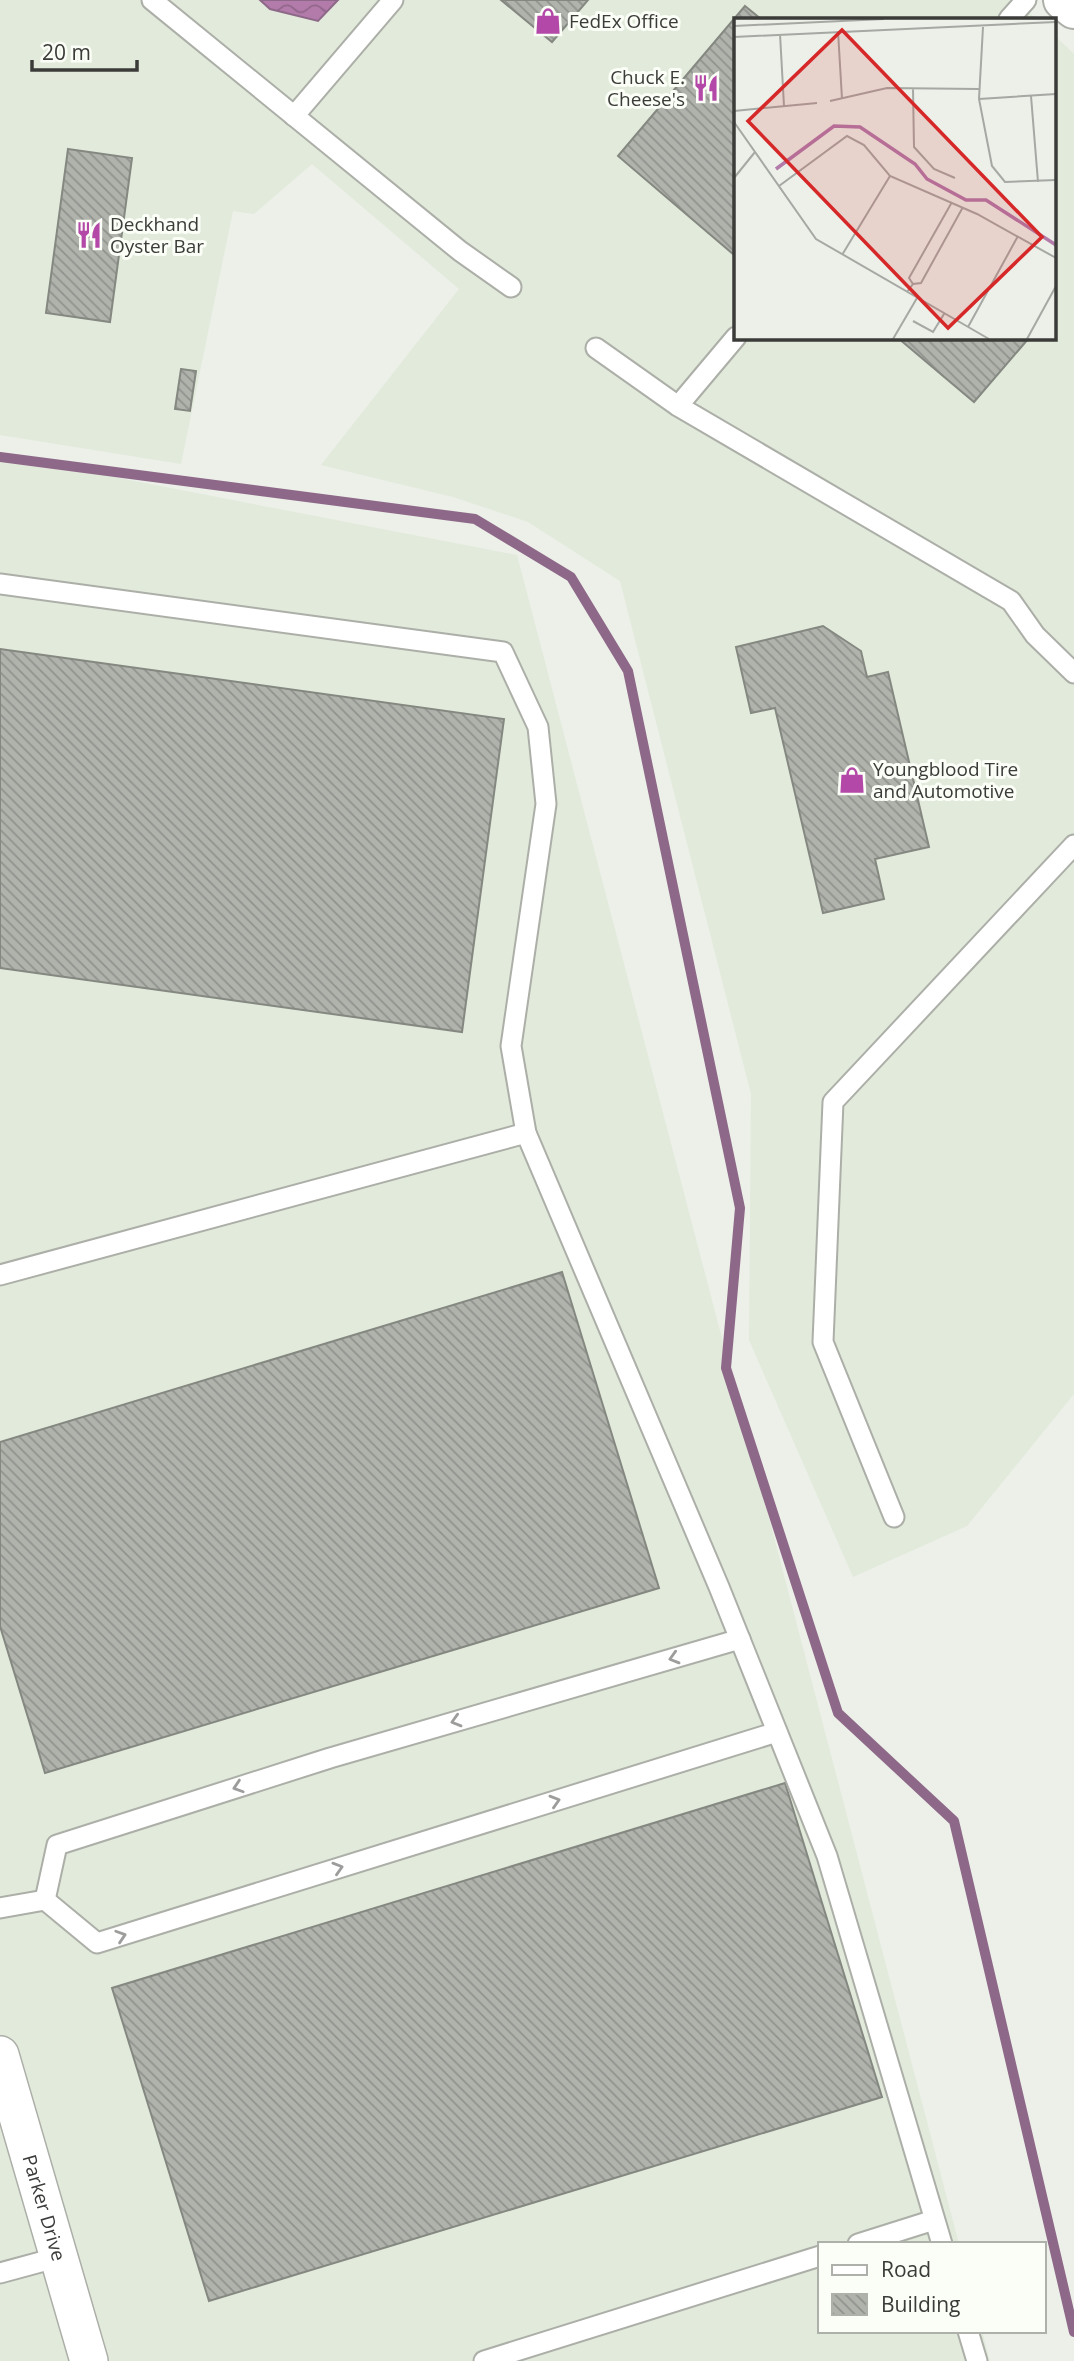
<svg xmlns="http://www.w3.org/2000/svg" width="1074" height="2361" font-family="'Open Sans',sans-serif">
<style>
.built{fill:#e2eadb}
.water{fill:url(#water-waves);stroke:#8e6888;stroke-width:2}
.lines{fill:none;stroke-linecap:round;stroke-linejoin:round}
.stream{stroke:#8e6888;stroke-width:10}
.building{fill:url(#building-back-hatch);stroke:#848881;stroke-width:2}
.service-casing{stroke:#acafa8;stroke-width:23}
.minor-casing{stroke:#acafa8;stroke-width:40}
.secondary-casing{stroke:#acafa8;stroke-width:42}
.service{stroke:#fff;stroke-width:19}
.minor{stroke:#fff;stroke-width:37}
.secondary{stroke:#fff;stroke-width:38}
.oneway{stroke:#9d9e9c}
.labels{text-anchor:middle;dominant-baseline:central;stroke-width:6;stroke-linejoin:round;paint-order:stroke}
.poi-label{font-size:19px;fill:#3b3c39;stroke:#fafef6;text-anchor:start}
.street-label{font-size:19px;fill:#3b3c39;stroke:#fafef6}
.inset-river{fill:none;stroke:#b27baa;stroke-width:3.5}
.inset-road{fill:none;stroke:#a5a8a3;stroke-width:2}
.view{fill:#d62828;fill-opacity:0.15;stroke:#d62828;stroke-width:3.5}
.inset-edge{fill:none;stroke:#3b3c39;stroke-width:3.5}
</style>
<defs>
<pattern id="water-waves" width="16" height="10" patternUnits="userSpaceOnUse" patternTransform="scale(1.75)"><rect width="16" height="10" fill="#b27baa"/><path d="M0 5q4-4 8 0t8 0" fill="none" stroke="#92668b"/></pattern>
<pattern id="building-back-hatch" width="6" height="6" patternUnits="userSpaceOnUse" patternTransform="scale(1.75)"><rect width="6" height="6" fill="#afb3ac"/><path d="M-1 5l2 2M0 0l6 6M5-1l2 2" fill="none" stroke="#90938d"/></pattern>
</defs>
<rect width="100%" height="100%" fill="#ecf0e9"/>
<g class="built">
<path d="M 0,0 L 1016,0 L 1036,19 L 736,19 L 736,338 L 1055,338 L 1055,36 L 1074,54 L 1074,1394 L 967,1526 L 853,1577 L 749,1340 L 751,1094 L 620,581 L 528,522 L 453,497 L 321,465 L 459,289 L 312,164 L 254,214 L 233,211 L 181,464 L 0,435 Z"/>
<path d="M 0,455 L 517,555 L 959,2244 L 820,2244 L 820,2331 L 982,2331 L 990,2361 L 0,2361 Z"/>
</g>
<path class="water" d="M 260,0 L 338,0 L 318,21 L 270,9 Z"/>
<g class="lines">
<path class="stream" d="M 0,457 L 475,519 L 571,577 L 628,671 L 740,1208 L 726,1368 L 838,1713 L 954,1821 L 1074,2332"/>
</g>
<g class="building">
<path d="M 501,0 L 588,0 L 552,42 Z"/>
<path d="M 745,6 L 761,19 L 736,19 L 736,250 L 733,254 L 618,156 Z"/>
<path d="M 68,149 L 132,158 L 110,322 L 46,313 Z"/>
<path d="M 898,338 L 1029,338 L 974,402 Z"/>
<path d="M 181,369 L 196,371 L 190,411 L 175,409 Z"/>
<path d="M 823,626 L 861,651 L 867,677 L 888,672 L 929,847 L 875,859 L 884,899 L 823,913 L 775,708 L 751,713 L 736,647 Z"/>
<path d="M 0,649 L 504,719 L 462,1032 L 0,968 Z"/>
<path d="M 562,1272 L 659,1588 L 45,1773 L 0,1626 L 0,1442 Z"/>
<path d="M 785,1783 L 882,2097 L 209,2301 L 112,1988 Z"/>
</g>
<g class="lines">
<defs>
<g id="service">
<path d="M 152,0 L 460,251 L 511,287"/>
<path d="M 1009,19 L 1026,0"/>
<path d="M 294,116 L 393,0"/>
<path d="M 596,348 L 678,406 L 1011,601 L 1035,635 L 1074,673"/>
<path d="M 678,406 L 736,337"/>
<path d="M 0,584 L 503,652 L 538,727 L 546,804 L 511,1046 L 526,1133 L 719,1587 L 827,1856 L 942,2244"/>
<path d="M 0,1275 L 526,1133"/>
<path d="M 894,1517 L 823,1342 L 833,1102 L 1074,845"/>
<path d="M 45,1900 L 97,1943 L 777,1732"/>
<path d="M 45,1900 L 57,1845 L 330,1758 L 740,1639"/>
<path d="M 0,1908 L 45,1900"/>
<path d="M 858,2244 L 934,2220"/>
<path d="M 0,2273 L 59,2257"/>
<path d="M 968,2331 L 977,2361"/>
<path d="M 484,2361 L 820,2256"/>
</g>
<g id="minor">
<path id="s1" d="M 0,2055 L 89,2361"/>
</g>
<path id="secondary" d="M 1063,0 L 1074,9"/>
</defs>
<use href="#service" class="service-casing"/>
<use href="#minor" class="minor-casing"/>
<use href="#secondary" class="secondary-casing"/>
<use href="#service" class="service"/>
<use href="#minor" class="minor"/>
<use href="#secondary" class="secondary"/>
</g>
<defs><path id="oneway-chevron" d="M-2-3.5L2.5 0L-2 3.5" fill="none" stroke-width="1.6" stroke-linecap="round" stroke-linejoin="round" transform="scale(1.75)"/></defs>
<g class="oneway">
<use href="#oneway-chevron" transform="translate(674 1658) rotate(164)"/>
<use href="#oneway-chevron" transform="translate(456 1721) rotate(164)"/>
<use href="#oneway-chevron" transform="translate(238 1787) rotate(162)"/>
<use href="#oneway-chevron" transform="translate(555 1801) rotate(-17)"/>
<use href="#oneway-chevron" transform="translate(338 1868) rotate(-17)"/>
<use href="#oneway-chevron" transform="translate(121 1936) rotate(-18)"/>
</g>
<defs>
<symbol id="shop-bare" viewBox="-9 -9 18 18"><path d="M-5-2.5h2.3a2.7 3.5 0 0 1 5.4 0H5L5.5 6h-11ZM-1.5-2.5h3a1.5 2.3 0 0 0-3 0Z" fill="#b448a8" stroke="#fafef6" stroke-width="2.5" paint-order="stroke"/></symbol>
<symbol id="restaurant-bare" viewBox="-9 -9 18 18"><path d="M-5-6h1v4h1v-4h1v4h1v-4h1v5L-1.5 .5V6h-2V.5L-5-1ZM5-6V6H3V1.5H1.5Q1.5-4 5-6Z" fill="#b448a8" stroke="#fafef6" stroke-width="2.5" paint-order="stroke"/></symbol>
</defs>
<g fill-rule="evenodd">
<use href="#shop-bare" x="529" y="2" width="38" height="38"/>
<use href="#restaurant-bare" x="687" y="69" width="38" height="38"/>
<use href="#restaurant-bare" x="70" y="216" width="38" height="38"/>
<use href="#shop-bare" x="833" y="761" width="38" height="38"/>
</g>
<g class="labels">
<g class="poi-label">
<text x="569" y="21">FedEx Office</text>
<text x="685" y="77" text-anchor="end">Chuck E.<tspan x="685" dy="22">Cheese's</tspan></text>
<text x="110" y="224">Deckhand<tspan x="110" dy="22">Oyster Bar</tspan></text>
<text x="873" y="769">Youngblood Tire<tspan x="873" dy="22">and Automotive</tspan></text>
</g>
<g class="street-label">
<text stroke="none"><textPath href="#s1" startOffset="159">Parker Drive</textPath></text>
</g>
</g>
<g transform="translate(734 18)">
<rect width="322" height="322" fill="#ecf0e9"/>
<path class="inset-river" d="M 42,151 L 100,108 L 126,109 L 181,146 L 193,161 L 232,182 L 252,182 L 322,227"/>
<path class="inset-road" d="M 0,8 L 150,1M 249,9 L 245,81 L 258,148 L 271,164 L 322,162M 104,13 L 108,81M 46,16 L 50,88M 0,19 L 322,4M 179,71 L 180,129 L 200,151 L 221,160M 297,78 L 304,164M 245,81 L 322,76M 96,83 L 153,70 L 245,71M 0,93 L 83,85M 0,104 L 82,221 L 255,321M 0,160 L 21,134M 45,168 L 113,118 L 130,127 L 156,158 L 243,196 L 322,240M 108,237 L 156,158M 179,266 L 175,260 L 218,184M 173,274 L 179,266 L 187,265 L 229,189M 179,303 L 199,314 L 210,296M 234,309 L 284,218M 159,321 L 183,280M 293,321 L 322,268"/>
<path class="view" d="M 108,12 L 308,219 L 214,310 L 14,103 Z"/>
<rect width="322" height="322" class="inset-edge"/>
</g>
<rect x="818" y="2242" width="228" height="91" fill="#fafef6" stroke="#aeb0aa" stroke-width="2"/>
<rect x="832" y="2265" width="35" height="10" fill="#ffffff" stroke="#aeb0aa" stroke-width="2"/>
<text x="881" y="2277" font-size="21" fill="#3b3c39">Road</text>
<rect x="832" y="2294" width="35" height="21" fill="url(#building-back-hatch)" stroke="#aeb0aa" stroke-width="2"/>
<text x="881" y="2312" font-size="21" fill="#3b3c39">Building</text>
<path d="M32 60v10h105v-10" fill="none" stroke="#3b3c39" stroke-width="3.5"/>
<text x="42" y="60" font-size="21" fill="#3b3c39" stroke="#fafef6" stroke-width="5" paint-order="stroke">20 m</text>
</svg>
